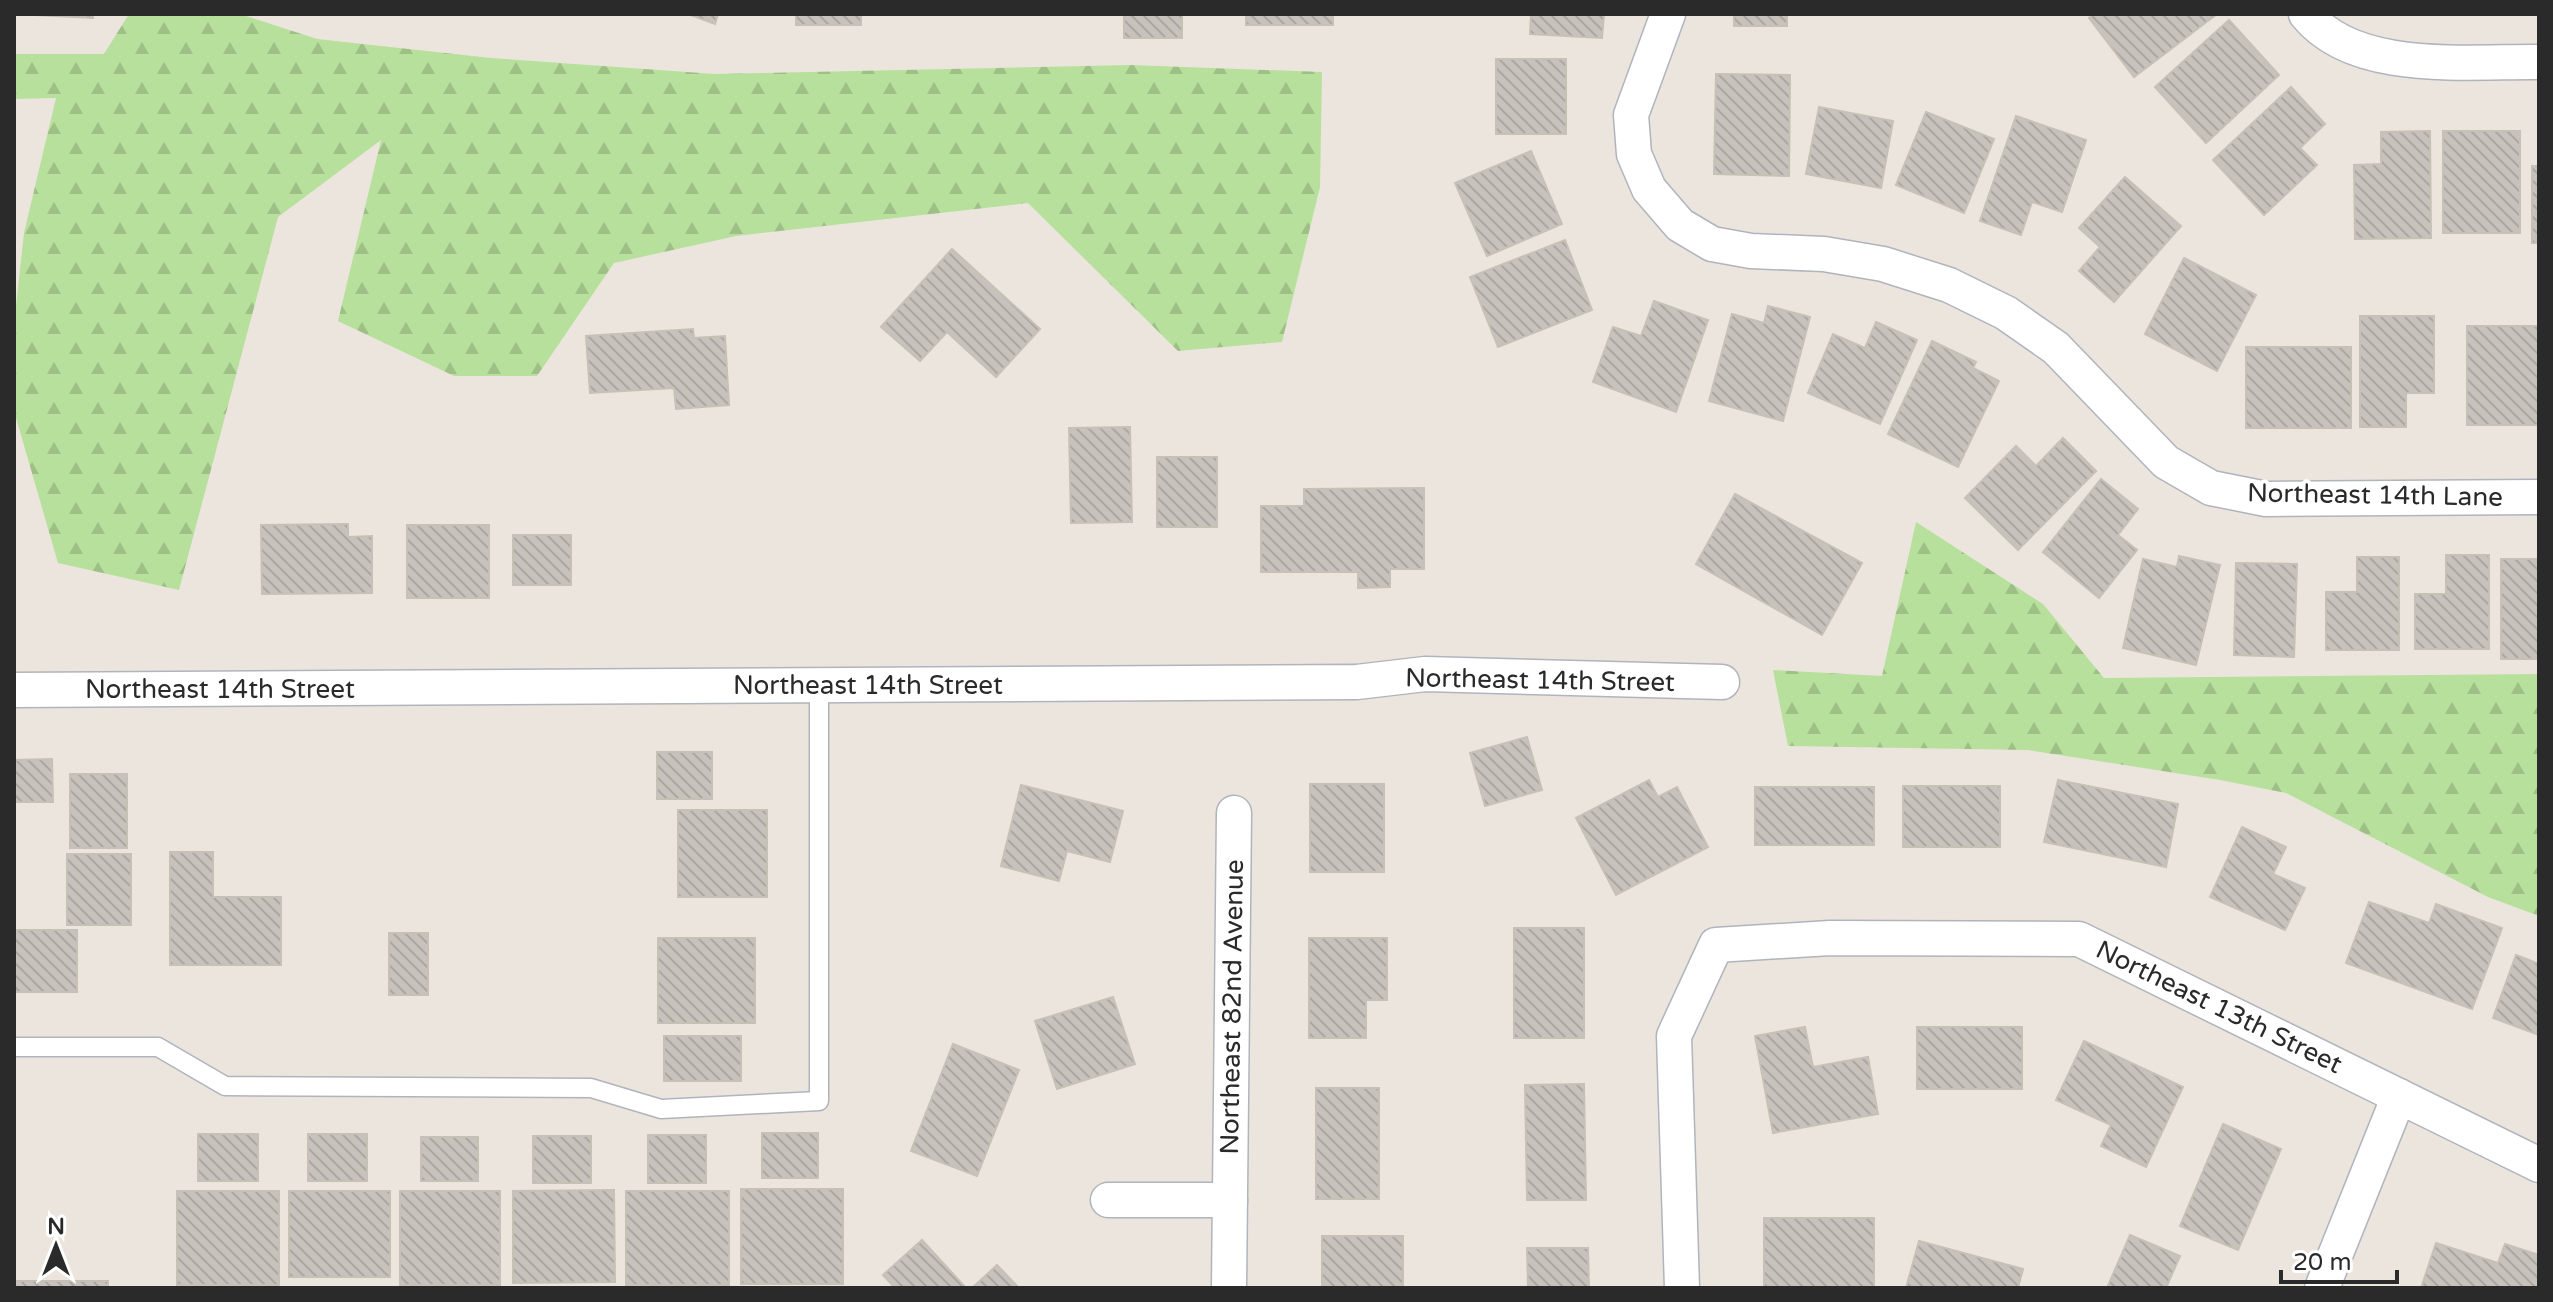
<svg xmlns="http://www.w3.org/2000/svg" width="2553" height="1302" font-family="'Varela Round',sans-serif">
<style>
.forest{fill:url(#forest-firs)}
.building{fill:url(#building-back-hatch);stroke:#c7c0b7;stroke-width:2}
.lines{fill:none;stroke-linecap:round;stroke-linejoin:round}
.service-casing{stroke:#b0b4bd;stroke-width:21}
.minor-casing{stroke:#b0b4bd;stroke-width:37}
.service{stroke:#fff;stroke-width:18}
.minor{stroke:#fff;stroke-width:34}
.labels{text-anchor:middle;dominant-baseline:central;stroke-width:8;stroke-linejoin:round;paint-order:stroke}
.street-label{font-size:26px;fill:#2a2a2a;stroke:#fff}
</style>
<defs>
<pattern id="forest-firs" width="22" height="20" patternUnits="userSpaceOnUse" patternTransform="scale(2)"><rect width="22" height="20" fill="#b7e09c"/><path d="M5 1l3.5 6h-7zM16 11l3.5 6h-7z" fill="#9ec087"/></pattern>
<pattern id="building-back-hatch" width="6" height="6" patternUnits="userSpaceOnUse" patternTransform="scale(2)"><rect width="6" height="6" fill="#c7c2bc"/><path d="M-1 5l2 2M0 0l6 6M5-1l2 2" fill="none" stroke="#aba7a2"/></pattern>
</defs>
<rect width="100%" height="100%" fill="#ece5dd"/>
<g class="forest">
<path d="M 129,14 L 240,14 L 317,39 L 491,58 L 715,74 L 1130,65 L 1322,72 L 1320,187 L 1282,342 L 1178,351 L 1028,203 L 736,236 L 614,263 L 537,376 L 454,376 L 338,321 L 381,140 L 278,217 L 179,590 L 58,563 L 14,411 L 14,324 L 24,233 L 56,98 L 14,99 L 14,54 L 104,54 Z"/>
<path d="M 1916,522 L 2043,604 L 2104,678 L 2539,674 L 2539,916 L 2488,897 L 2286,793 L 2220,780 L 2028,750 L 1788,746 L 1773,670 L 1882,676 Z"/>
</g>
<g class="building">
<path d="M 14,14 L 93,14 L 93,18 Z"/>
<path d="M 688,14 L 718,14 L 715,24 Z"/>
<rect x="796" y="14" width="65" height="11"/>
<rect x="1124" y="14" width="58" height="24"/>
<rect x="1246" y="14" width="87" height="11"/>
<path d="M 1531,14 L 1604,14 L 1602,38 L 1530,34 Z"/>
<rect x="1734" y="14" width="53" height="12"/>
<path d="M 2094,14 L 2217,14 L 2134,77 L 2089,18 Z"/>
<path d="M 2229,20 L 2279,75 L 2206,143 L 2155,87 Z"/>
<rect x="1496" y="59" width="70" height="75"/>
<path d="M 1716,74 L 1790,75 L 1789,176 L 1714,174 Z"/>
<path d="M 2291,87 L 2325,124 L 2300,148 L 2317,165 L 2264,215 L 2213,160 Z"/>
<path d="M 1819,107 L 1893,121 L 1881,188 L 1806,174 Z"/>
<path d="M 1926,112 L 1994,139 L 1964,213 L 1896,185 Z"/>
<path d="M 2016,116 L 2086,140 L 2062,212 L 2032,202 L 2021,235 L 1980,221 Z"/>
<path d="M 2430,131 L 2431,238 L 2355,239 L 2354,165 L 2381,164 L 2381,132 Z"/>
<rect x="2443" y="131" width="77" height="102"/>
<path d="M 1531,151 L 1562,224 L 1487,256 L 1455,183 Z"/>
<rect x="2532" y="166" width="7" height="77"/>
<path d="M 2125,177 L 2181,226 L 2114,302 L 2079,271 L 2100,247 L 2079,228 Z"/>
<path d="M 1565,240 L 1592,310 L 1498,347 L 1470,277 Z"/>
<path d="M 952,249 L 1040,329 L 996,377 L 947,332 L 920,361 L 881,327 Z"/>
<path d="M 2184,258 L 2256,295 L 2217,371 L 2145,334 Z"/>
<path d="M 1654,301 L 1708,320 L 1676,412 L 1593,382 L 1613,327 L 1641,336 Z"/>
<path d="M 1768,306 L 1810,317 L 1783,421 L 1709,401 L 1732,314 L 1764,323 Z"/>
<path d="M 2360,316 L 2434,316 L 2434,393 L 2406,393 L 2406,427 L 2360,427 Z"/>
<path d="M 1876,322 L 1917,340 L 1880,424 L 1808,393 L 1833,334 L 1865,348 Z"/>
<rect x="2467" y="326" width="72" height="99"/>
<path d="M 693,329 L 694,338 L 725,336 L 729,405 L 676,409 L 674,388 L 590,393 L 586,336 Z"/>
<path d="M 1932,341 L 1976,362 L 1973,368 L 1999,381 L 1958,467 L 1888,434 Z"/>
<rect x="2246" y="347" width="105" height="81"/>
<path d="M 1130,427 L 1132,522 L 1071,523 L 1069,428 Z"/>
<path d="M 2063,438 L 2096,471 L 2018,550 L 1965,498 L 2016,446 L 2036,466 Z"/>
<rect x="1157" y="457" width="60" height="70"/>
<path d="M 2101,479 L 2138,509 L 2118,535 L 2137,550 L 2099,598 L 2043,552 Z"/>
<path d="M 1424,488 L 1424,569 L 1390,569 L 1390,587 L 1358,588 L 1358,572 L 1261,572 L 1261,506 L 1304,506 L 1304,489 Z"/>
<path d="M 1735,494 L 1862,563 L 1822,635 L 1696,564 Z"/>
<path d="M 348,524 L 348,537 L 372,536 L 372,593 L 262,594 L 261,525 Z"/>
<rect x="407" y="525" width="82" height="73"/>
<rect x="513" y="535" width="58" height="50"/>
<path d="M 2446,555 L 2489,555 L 2489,649 L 2415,649 L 2415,594 L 2446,594 Z"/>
<path d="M 2179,556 L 2220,565 L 2196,665 L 2123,648 L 2143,559 L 2177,567 Z"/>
<path d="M 2357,557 L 2399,557 L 2399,650 L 2326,650 L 2326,592 L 2357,592 Z"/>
<rect x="2501" y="559" width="38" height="100"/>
<path d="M 2236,563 L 2297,564 L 2294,657 L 2234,655 Z"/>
<path d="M 1527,737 L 1542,790 L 1485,806 L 1470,753 Z"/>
<rect x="657" y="752" width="55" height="47"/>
<path d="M 52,759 L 53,802 L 14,802 L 14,760 Z"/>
<rect x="70" y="774" width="57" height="74"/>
<path d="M 1649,780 L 1658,797 L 1677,787 L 1708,847 L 1616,895 L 1576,818 Z"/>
<path d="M 2058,780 L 2178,804 L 2166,867 L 2044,842 Z"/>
<rect x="1310" y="784" width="74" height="88"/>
<path d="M 1021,785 L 1123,811 L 1110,862 L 1067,851 L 1059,881 L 1001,866 Z"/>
<rect x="1903" y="786" width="97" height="61"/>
<rect x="1755" y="787" width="119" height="58"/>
<rect x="678" y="810" width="89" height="87"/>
<path d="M 2242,827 L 2286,847 L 2273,874 L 2305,888 L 2285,930 L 2210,897 Z"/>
<path d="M 170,852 L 213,852 L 213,897 L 281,897 L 281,965 L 170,965 Z"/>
<rect x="67" y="854" width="64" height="71"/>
<path d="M 2369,902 L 2429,923 L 2436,904 L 2502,928 L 2472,1009 L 2346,963 Z"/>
<rect x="1514" y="928" width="70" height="110"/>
<rect x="14" y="930" width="63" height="62"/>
<rect x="389" y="933" width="39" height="62"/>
<rect x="658" y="938" width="97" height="85"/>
<path d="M 1309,938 L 1387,938 L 1387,1000 L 1366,1000 L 1366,1038 L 1309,1038 Z"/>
<path d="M 2516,955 L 2539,964 L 2539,1035 L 2493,1018 Z"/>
<path d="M 1113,997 L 1135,1064 L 1057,1089 L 1035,1021 Z"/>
<path d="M 1805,1027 L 1813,1067 L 1868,1057 L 1878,1114 L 1773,1133 L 1755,1036 Z"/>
<rect x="1917" y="1027" width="105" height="62"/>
<rect x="664" y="1036" width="77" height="45"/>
<path d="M 2084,1041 L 2183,1087 L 2146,1167 L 2101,1146 L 2111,1125 L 2056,1100 Z"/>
<path d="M 953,1044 L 1019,1070 L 977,1176 L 911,1151 Z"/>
<path d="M 1584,1084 L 1586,1200 L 1527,1200 L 1525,1085 Z"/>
<rect x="1316" y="1088" width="63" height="111"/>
<path d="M 2223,1124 L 2281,1149 L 2238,1250 L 2180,1226 Z"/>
<rect x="762" y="1133" width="56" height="45"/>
<rect x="198" y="1134" width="60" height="47"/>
<rect x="308" y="1134" width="59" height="47"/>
<rect x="648" y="1135" width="58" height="48"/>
<rect x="533" y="1136" width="58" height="47"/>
<rect x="421" y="1137" width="57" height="44"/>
<rect x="741" y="1189" width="102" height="95"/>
<path d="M 614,1190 L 615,1282 L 513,1283 L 513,1191 Z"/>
<rect x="177" y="1191" width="102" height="94"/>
<rect x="289" y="1191" width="101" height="86"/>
<rect x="400" y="1191" width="100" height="94"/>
<rect x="626" y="1191" width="103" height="94"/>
<rect x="1764" y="1218" width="110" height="70"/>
<path d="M 2130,1235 L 2180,1256 L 2166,1288 L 2107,1288 Z"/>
<rect x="1322" y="1236" width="81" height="52"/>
<path d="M 922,1240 L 966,1288 L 895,1288 L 883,1275 Z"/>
<path d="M 1919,1241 L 2023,1269 L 2018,1288 L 1906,1288 Z"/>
<path d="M 2436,1243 L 2498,1263 L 2505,1244 L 2539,1255 L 2539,1288 L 2421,1288 Z"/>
<path d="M 1527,1248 L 1588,1248 L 1589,1288 L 1528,1288 Z"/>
<path d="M 997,1265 L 1019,1288 L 972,1288 Z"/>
<rect x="14" y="1281" width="94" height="7"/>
</g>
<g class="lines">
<defs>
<path id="service" d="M 14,1047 L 158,1047 L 225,1086 L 591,1088 L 661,1109 L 819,1101 L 819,685"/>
<g id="minor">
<path d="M 1668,14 L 1631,115 L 1634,154 L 1649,189 L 1680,225 L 1712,244 L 1751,251 L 1824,254 L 1883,264 L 1949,285 L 2006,313 L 2056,348 L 2166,462 L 2211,488 L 2266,499 L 2539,497"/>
<path d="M 2306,14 C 2355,75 2468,61 2539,62"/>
<path d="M 14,690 L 1357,682 L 1425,674 L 1722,682"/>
<path d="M 1108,1200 L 1230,1200"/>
<path d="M 1229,1288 L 1234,813"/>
<path d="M 1682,1288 L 1674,1036 L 1716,945 L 1830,938 L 2079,939 L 2539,1165"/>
<path d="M 2322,1288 L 2399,1096"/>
</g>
</defs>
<use href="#service" class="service-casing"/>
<use href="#minor" class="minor-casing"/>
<use href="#service" class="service"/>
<use href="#minor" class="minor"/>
</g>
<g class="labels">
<g class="street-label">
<text transform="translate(2375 495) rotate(1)">Northeast 14th Lane</text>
<text transform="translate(1540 680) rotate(1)">Northeast 14th Street</text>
<text x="868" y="685">Northeast 14th Street</text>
<text x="220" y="689">Northeast 14th Street</text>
<text transform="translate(1232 1007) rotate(-89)">Northeast 82nd Avenue</text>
<text transform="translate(2219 1007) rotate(26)">Northeast 13th Street</text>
</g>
</g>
<rect width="2553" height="1302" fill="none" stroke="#2a2a2a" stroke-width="32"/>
<g transform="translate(56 1246)" stroke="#ffffff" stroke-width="6" paint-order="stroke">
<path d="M0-6L14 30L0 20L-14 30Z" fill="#2a2a2a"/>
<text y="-12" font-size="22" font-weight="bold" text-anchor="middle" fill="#2a2a2a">N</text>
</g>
<path d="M2281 1270v12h116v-12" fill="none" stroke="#2a2a2a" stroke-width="4"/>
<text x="2293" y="1270" font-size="24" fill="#2a2a2a" stroke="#ffffff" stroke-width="6" paint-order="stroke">20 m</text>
</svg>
